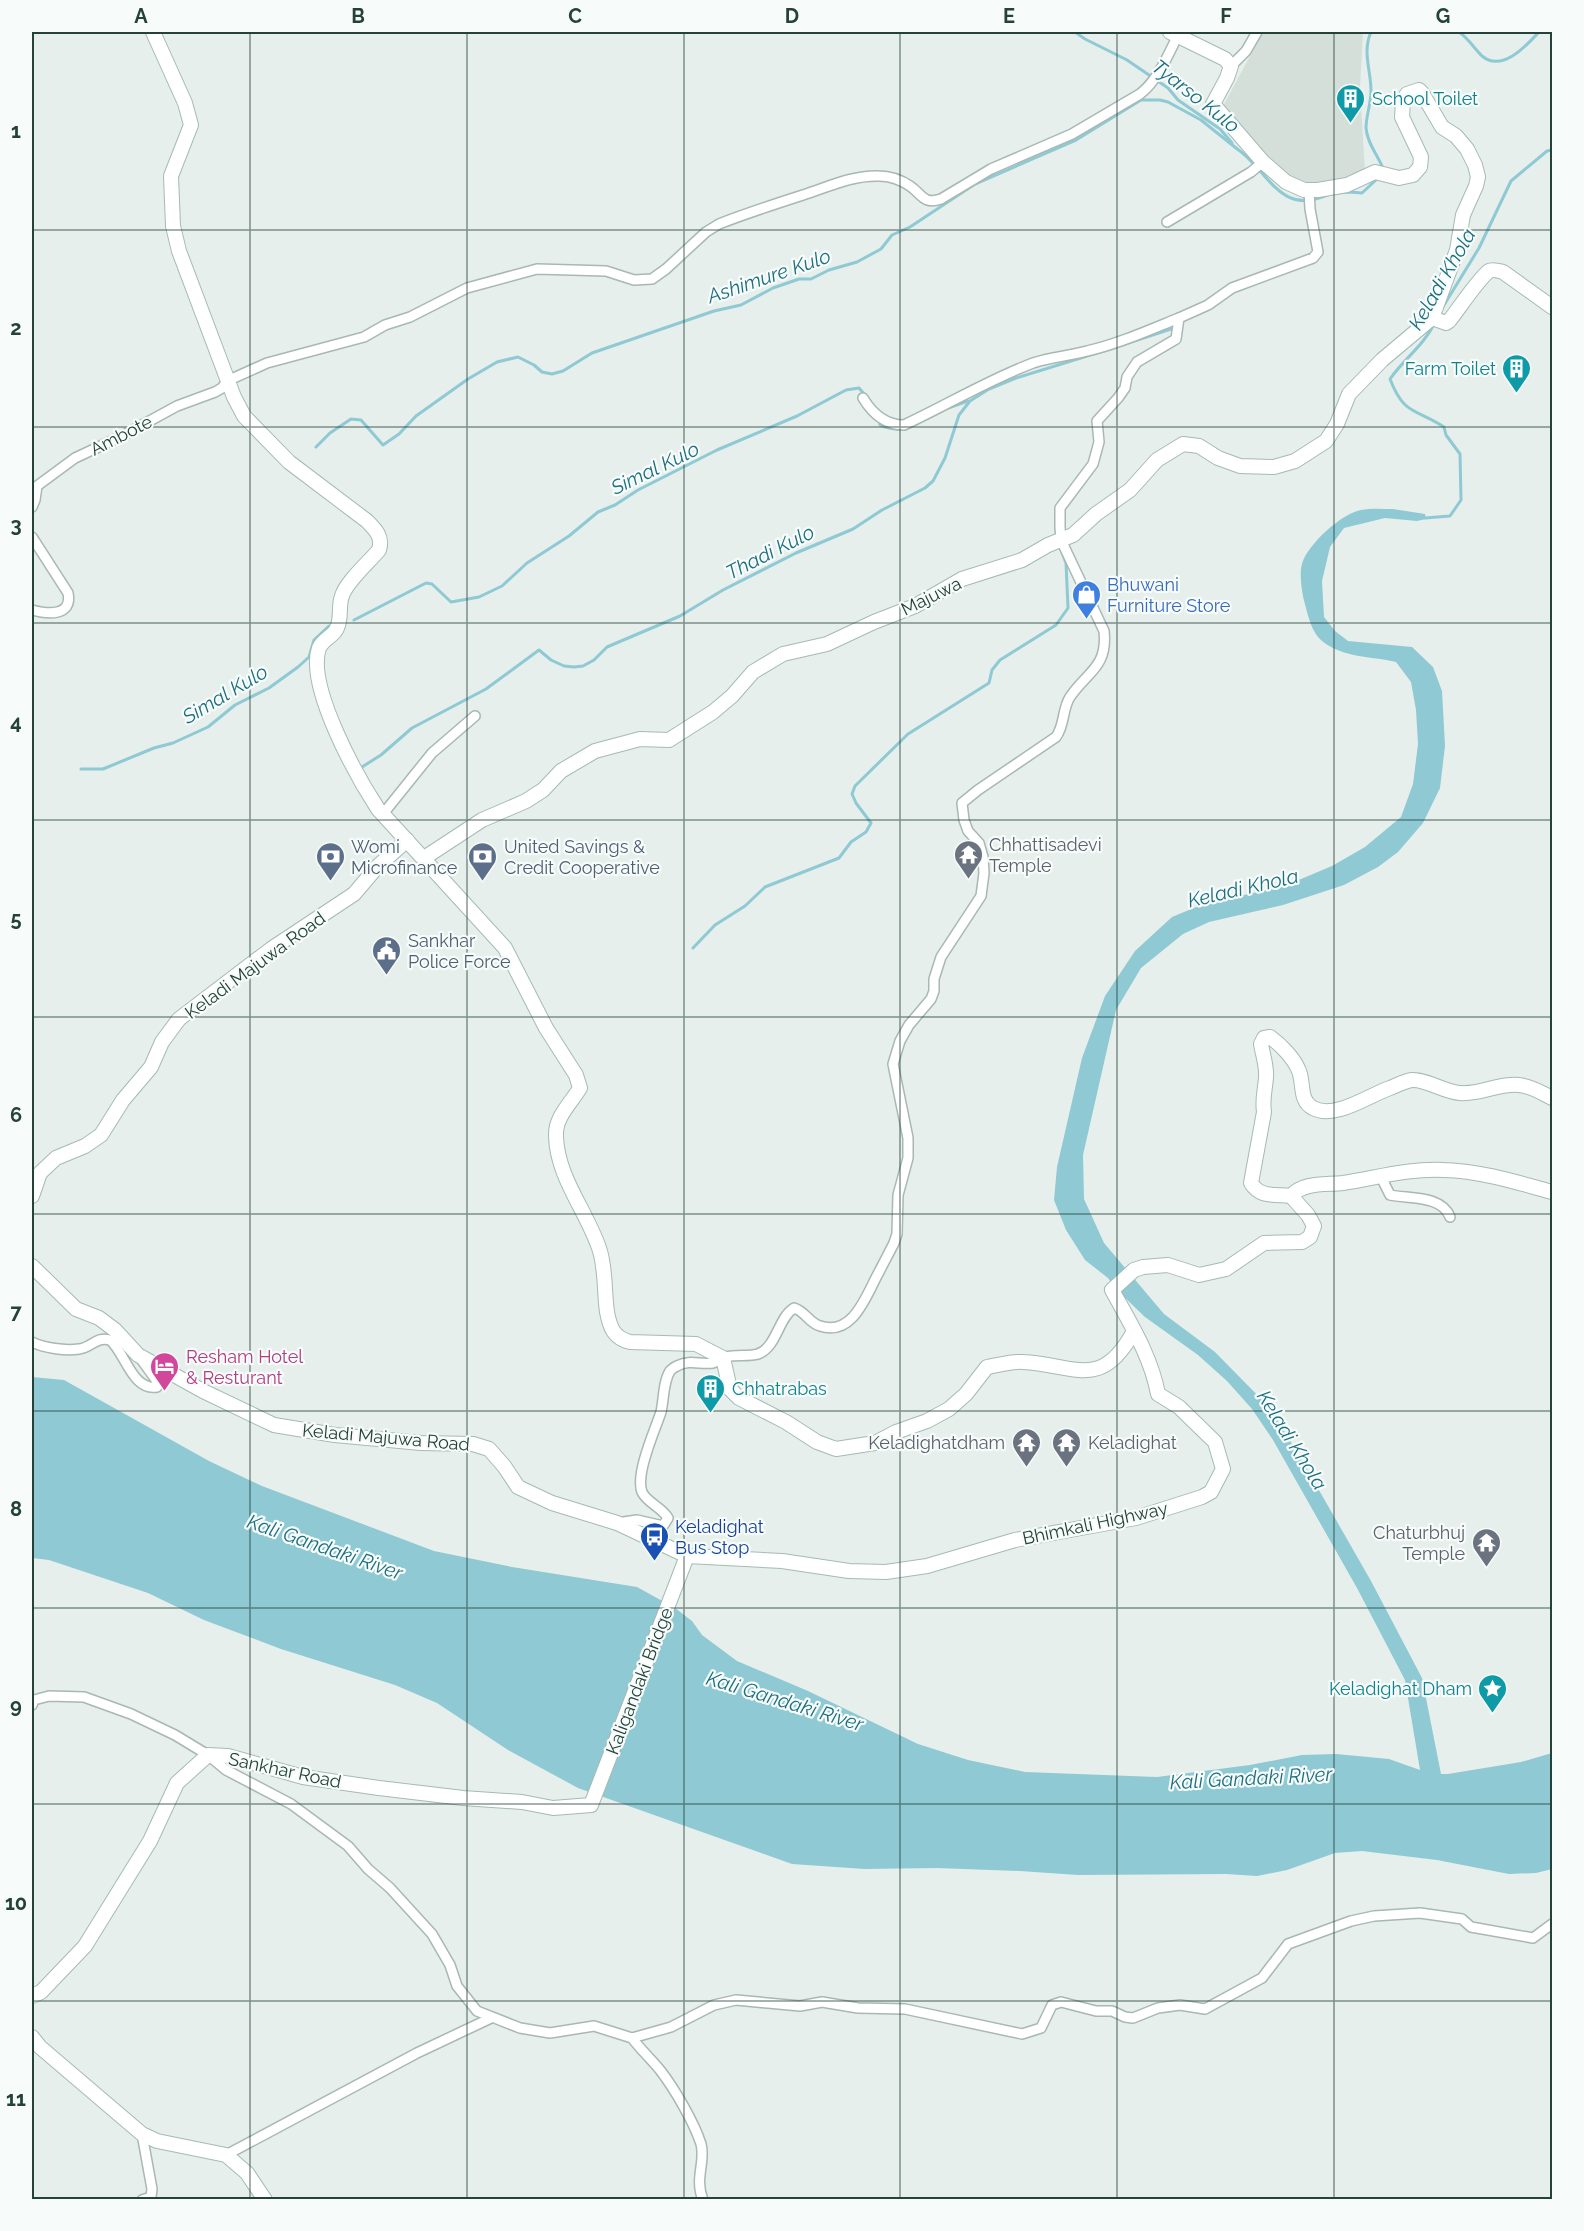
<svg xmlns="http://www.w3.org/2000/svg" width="1584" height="2231" font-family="Raleway,sans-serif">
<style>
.built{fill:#d4dfda}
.water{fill:#8ec9d4}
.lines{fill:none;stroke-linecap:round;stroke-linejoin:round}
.stream{stroke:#8ec9d4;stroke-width:3}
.street-casing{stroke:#a8b8b2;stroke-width:12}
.secondary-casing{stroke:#a4bbb3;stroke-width:16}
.street{stroke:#fff;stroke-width:9}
.secondary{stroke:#fff;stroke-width:14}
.grid{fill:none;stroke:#24423a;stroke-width:1.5;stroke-opacity:0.55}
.labels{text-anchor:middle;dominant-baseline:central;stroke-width:4.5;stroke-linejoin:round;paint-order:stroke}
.culture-label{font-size:18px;fill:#0d838f;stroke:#f7fbf9;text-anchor:start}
.street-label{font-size:18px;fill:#24423a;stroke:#f7fbf9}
.shop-label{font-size:18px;fill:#366cbe;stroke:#f7fbf9;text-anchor:start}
.worship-label{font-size:18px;fill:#5b616d;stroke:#f7fbf9;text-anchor:start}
.service-label{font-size:18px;fill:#4e5e75;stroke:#f7fbf9;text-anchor:start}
.hotel-label{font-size:18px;fill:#b23c85;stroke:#f7fbf9;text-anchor:start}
.transit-label{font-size:18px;fill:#164399;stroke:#f7fbf9;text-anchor:start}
.water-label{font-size:20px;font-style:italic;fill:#1c6f80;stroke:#f7fbf9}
.neatline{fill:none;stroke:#24423a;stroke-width:2}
.grid-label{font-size:20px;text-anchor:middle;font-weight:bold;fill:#24423a}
</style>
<rect width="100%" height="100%" fill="#e6efeb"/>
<path class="built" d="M 1263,32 L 1363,32 L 1360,88 L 1365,172 L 1351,179 L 1314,187 L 1287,181 L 1222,108 Z"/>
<path class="water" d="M 1393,509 L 1425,514 L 1426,519 L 1417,521 L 1385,518 L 1344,528 L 1330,547 L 1322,581 L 1324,617 L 1335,631 L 1348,641 L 1412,647 L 1433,667 L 1442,691 L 1445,746 L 1440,788 L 1423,823 L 1398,852 L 1378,867 L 1344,885 L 1283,905 L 1209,922 L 1183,934 L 1141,968 L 1116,1010 L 1083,1155 L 1084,1199 L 1104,1243 L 1164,1314 L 1215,1352 L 1269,1407 L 1300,1457 L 1371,1581 L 1422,1678 L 1441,1774 L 1448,1774 L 1521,1762 L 1552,1753 L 1552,1869 L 1536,1873 L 1509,1874 L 1437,1860 L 1362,1851 L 1335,1853 L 1287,1870 L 1257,1876 L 1226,1874 L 1078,1875 L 1020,1871 L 937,1868 L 865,1869 L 792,1864 L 578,1788 L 508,1750 L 437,1703 L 395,1685 L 281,1649 L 204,1620 L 148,1593 L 49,1560 L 32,1558 L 32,1377 L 64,1380 L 209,1461 L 262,1486 L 434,1551 L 512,1567 L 637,1587 L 675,1608 L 692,1621 L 702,1635 L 737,1661 L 808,1691 L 918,1744 L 968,1760 L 1025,1772 L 1157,1777 L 1250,1765 L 1302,1755 L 1336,1754 L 1389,1759 L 1420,1770 L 1405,1680 L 1357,1588 L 1273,1440 L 1252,1409 L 1227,1381 L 1198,1355 L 1145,1317 L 1117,1290 L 1108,1278 L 1085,1260 L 1066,1230 L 1054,1200 L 1057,1167 L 1082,1058 L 1105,996 L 1135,951 L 1172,917 L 1206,903 L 1282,887 L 1332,866 L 1365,847 L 1401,817 L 1413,784 L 1418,744 L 1416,710 L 1411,682 L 1396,662 C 1371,656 1343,658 1322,641 C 1312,633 1308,616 1305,604 C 1302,595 1299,573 1302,564 C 1307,545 1342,513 1361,510 C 1371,508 1382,509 1393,509 Z"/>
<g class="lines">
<g class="stream">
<path d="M 1075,32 L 1085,39 L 1127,60 L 1168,88 L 1178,100 L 1220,129 L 1232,143"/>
<path d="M 1371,32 C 1362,52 1371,70 1371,91 C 1371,104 1366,116 1366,128 C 1367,144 1380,158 1384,171"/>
<path d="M 1459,32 C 1468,38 1474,48 1482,56 C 1502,73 1527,45 1539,32"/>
<path d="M 1236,148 C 1270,171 1279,218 1330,194"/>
<path d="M 1337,193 L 1349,192 L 1362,193 L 1378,178"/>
<path d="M 1441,310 L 1479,248 L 1511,181 L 1547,151 L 1552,150"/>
<path d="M 1119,346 L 1171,329"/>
<path d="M 948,408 L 968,401"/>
<path d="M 880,421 L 880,425 C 893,431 904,431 916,424"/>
<path d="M 316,447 L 330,433 L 351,419 L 361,420 L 383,445 L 399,434 L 416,416 L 468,379 L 497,362 L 518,357 L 534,365 L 542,372 L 552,374 L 563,371 L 592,353 L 714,311 L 741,305 L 773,288 L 799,279 L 811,279 L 829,270 L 857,262 L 881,249 L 892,235 L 910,227 L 975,184 L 1076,140 L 1141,100 L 1160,100 L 1168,102 L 1201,120 L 1236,148"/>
<path d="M 1425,518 L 1450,516 L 1461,500 L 1460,454 L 1446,435 L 1444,427 C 1414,408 1404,415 1390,379 C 1404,359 1424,345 1434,324"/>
<path d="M 354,620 L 426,583 L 432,584 L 451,602 L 479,597 L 502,586 L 527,563 L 569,536 L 598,512 L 615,505 L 638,490 L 717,450 L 797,416 L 846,390 L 859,388 L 865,395"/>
<path d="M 362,767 L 381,755 L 412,728 L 486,689 L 539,650 L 551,660 L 564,666 L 574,667 L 583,666 L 594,660 L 607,647 L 680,616 L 723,590 L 796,553 L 853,529 L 882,510 L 925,488 L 933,481 L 945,458 L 959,415 L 970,401 L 989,389 L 1016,378 L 1113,348"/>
<path d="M 81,769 L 103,769 L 154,748 L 173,743 L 208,727 L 235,705 L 269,688 L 298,667 L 309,657 L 314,640 L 329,626"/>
<path d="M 693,948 L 715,925 L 745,906 L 765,887 L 839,858 L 851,842 L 866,832 L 871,823 L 856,803 L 852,794 L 855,786 L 908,734 L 989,683 L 992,670 L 1000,660 L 1056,625 L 1068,608 L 1066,563 L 1061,550"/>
</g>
<defs>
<g id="street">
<path d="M 1231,66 L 1246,51 L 1257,32"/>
<path d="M 1167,222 L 1251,172 L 1263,162"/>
<path d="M 863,398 C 872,413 885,425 904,425 C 947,405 988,380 1033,363 C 1051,357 1069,356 1087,351 C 1118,344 1149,330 1179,318"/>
<path d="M 32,507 L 35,500 L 37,486 L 75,458 L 122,436 L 177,406 L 215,392 L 222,388 L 227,381 L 267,363 L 364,337 L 385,325 L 410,317 L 467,288 L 537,269 L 606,271 L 634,280 L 652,279 L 666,269 L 706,232 L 719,224 C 747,213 775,204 803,195 C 828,187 852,175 879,176 C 889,176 901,180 910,186 C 922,194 923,205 941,199 L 991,169 L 1072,134 L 1140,94 C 1158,80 1168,55 1178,35"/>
<path d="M 32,537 L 68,593 C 73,617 47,614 32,610"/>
<path d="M 383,814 L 432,753 L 475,716"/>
<path d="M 1380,1175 L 1390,1195 C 1409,1199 1442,1195 1450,1217"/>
<path d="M 32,1342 C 44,1348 65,1351 79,1349 C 91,1348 96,1336 110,1340 C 125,1352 132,1391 157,1387 L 159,1384 L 141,1359"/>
<path d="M 617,1523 L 637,1520 L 663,1526 L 668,1518 C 662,1507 647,1503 642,1492 C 635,1474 655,1430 661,1412 C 664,1399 663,1382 670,1371 C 672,1369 674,1367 677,1366 C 690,1359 700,1365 713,1363 C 717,1362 721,1358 726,1357 C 736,1354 748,1357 758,1354 C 777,1347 778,1318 794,1308 C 805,1311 809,1323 820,1326 C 854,1337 867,1293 879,1272 C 884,1262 889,1253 894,1243 L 897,1234 L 898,1195 L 908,1158 L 908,1138 L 893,1064 L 900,1041 L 909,1025 L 931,999 L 934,991 L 934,979 L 941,957 L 981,896 L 984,873 L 983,857 L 979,843 L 968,831 L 964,820 L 962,803 L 978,790 L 1056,737 C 1065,725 1062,709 1070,697 C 1087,672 1108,667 1104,631 L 1061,540 L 1060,527 L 1060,508 L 1093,464 L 1099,442 L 1097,421 L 1118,398 L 1125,388 L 1127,377 L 1137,362 L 1176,339 L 1179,318 L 1208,305 L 1232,288 L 1313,258 L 1318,252 L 1310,209 L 1309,190"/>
<path d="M 32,1705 L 34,1700 L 49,1696 L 84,1697 L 131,1714 L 175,1735 L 208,1755 L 226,1770 L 291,1804 L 348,1846 L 368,1869 L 390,1888 L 432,1934 L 450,1965 L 457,1986 L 477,2011 L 520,2028 L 550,2033 L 594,2026 L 632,2038 L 671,2027 L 714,2005 L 736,2000 L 800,2006 L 822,2002 L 858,2008 L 905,2009 L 1022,2034 L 1041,2028 L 1052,2005 L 1061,2002 L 1096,2011 L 1112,2011 L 1125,2017 L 1133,2018 L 1158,2008 L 1180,2005 L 1205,2009 L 1262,1978 L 1288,1944 L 1351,1921 L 1374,1916 L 1420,1913 L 1462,1919 L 1471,1927 L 1533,1938 L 1552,1924"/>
<path d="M 632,2038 C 641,2050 651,2059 660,2070 C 674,2088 694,2122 701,2144 C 706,2162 694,2178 703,2200"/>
<path d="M 226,2155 L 417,2053 L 491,2018"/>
<path d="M 142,2200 L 151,2197 L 152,2189 L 142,2134"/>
</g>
<g id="secondary">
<path d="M 153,32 L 185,103 L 191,125 L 171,176 L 173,226 L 179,251 L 234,397 L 244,416 L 289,462 L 367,521 C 376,530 383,537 379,550 C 369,562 346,582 342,596 C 338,606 342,618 337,628 C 334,636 323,639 319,648 C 306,686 357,777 378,809 L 505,948 L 546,1028 L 576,1075 L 580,1088 C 571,1103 555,1117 556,1136 C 557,1177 586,1210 599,1248 C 606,1267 604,1292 607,1312 C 610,1328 614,1338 630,1342 L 696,1344 L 723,1358 L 730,1389 L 739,1398 L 786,1422 L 817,1442 L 836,1449 L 875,1443 L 896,1432 L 927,1421 L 949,1409 L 966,1394 L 987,1367 C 998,1365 1012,1361 1023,1362 C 1077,1365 1101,1391 1134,1331"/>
<path d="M 1170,32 L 1225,59 L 1231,66 L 1227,78 L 1213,104 L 1263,162 L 1286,182 L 1304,190 L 1318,190 L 1347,185 L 1375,172 L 1399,178 L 1413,175 L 1420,167 L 1421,157 L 1402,117 L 1403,102 L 1407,94 L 1419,90 L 1422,93 L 1442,127 L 1456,136 L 1467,149 L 1475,165 L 1478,177 L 1476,186 L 1463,215 L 1457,250 L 1432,318"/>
<path d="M 1432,318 L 1446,323 L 1449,321 C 1458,310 1479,278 1489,271 C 1493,269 1499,271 1503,272 L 1552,307"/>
<path d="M 424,858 L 482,820 L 526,801 L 543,790 L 561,771 L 595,751 L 640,739 L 669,740 L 713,712 L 732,696 L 753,672 L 783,654 L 827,644 L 874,622 L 915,606 L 962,579 L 1022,560 L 1048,545 L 1073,535 L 1096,514 L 1130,490 L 1157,460 L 1183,444 L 1199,446 L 1218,458 L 1240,466 L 1274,467 L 1295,461 L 1326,441 L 1337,424 L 1349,394 L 1382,360 L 1432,318"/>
<path d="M 32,1196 L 40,1173 L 56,1158 L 85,1146 L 101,1135 L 123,1100 L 151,1067 L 162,1042 L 179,1019 L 271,949 L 354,894 L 377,867 L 407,840"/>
<path d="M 1291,1196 C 1303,1182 1325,1185 1343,1183 C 1376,1178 1409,1168 1444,1170 C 1481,1171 1516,1182 1552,1192"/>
<path d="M 32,1266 L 76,1309 L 99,1318 L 115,1330 L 138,1355 L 203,1391 L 274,1425 L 335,1435 L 421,1443 L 473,1444 L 489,1449 L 504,1466 L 518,1487 L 552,1503 L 617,1523 L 687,1556 L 782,1561 L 849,1571 L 886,1572 L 927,1566 L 1015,1540 L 1136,1518 L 1202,1497 L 1211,1492 L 1223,1469 L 1215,1442 L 1179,1407 L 1158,1394 C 1151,1356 1130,1323 1112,1290 L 1134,1270 L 1143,1267 L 1168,1265 L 1199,1275 L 1226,1269 L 1264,1243 L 1302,1242 L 1310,1237 L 1314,1226 L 1308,1215 L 1291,1196 C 1275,1194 1260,1198 1251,1183 L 1264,1112 C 1262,1099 1265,1090 1266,1078 C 1267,1066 1263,1056 1261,1044 L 1264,1038 L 1270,1037 C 1281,1045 1294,1058 1299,1071 C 1304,1083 1299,1101 1313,1108 C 1335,1120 1369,1095 1390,1088 C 1397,1085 1405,1081 1412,1080 C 1426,1079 1444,1092 1460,1093 C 1480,1095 1498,1083 1519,1085 C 1531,1086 1542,1093 1552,1098"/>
<path d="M 32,1996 L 41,1992 L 85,1946 L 150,1841 L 177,1783 L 208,1755 L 228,1756 L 303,1777 L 379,1788 L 463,1798 L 522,1802 L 553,1808 L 591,1805 L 687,1556"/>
<path d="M 32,2037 L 40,2047 L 142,2134 L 157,2141 L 226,2155 L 247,2173 L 265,2200"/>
</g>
</defs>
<use href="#street" class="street-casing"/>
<use href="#secondary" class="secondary-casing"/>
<use href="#street" class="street"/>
<use href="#secondary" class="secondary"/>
</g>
<path class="grid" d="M 250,32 L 250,2200M 467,32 L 467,2200M 684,32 L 684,2200M 900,32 L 900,2200M 1117,32 L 1117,2200M 1334,32 L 1334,2200M 32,230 L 1552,230M 32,427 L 1552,427M 32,623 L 1552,623M 32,820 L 1552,820M 32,1017 L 1552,1017M 32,1214 L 1552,1214M 32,1411 L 1552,1411M 32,1608 L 1552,1608M 32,1804 L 1552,1804M 32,2001 L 1552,2001"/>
<defs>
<symbol id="building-pin" viewBox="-11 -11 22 30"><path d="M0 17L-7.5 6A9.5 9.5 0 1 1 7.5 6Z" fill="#0f9aa8" stroke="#f7fbf9"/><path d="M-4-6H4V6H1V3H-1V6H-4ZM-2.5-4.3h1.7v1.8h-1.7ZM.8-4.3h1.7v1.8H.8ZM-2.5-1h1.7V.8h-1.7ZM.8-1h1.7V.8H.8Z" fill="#fff"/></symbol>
<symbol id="shop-pin" viewBox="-11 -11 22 30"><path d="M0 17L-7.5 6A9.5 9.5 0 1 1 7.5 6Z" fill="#3f7fe0" stroke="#f7fbf9"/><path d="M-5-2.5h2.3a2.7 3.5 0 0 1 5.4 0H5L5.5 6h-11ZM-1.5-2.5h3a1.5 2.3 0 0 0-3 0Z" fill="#fff"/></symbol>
<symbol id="temple-pin" viewBox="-11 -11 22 30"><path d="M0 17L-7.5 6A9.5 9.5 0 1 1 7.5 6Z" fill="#6b7280" stroke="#f7fbf9"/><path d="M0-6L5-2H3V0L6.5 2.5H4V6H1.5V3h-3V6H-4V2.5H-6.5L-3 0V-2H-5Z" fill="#fff"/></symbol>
<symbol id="bank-pin" viewBox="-11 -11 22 30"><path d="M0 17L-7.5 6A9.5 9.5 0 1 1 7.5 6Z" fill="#5c6f8a" stroke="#f7fbf9"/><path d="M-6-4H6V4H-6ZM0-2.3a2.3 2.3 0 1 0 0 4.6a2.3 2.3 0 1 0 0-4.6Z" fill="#fff"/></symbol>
<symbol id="civic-pin" viewBox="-11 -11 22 30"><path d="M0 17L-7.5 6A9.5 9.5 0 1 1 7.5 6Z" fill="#5c6f8a" stroke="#f7fbf9"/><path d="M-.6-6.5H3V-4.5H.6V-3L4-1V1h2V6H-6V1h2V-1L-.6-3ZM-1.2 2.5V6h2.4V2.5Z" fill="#fff"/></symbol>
<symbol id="hotel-pin" viewBox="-11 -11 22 30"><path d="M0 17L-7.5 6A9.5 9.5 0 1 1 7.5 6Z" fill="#d1479c" stroke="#f7fbf9"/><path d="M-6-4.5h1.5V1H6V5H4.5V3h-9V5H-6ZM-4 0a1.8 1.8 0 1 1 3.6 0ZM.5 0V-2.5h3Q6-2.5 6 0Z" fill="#fff"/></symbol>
<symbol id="bus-pin" viewBox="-11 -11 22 30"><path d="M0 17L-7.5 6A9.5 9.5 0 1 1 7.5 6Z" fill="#1a4fb4" stroke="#f7fbf9"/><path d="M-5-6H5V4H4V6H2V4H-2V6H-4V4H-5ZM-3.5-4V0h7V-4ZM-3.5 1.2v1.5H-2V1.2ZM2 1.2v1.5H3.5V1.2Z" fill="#fff"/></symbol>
<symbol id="sight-pin" viewBox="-11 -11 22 30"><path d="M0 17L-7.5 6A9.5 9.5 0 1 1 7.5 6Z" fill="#0f9aa8" stroke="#f7fbf9"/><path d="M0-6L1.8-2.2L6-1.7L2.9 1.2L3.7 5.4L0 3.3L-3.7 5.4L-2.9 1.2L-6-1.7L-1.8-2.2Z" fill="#fff"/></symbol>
</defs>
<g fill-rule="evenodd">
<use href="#building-pin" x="1334" y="82" width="33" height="45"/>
<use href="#building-pin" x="1500" y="352" width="33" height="45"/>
<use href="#shop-pin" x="1070" y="578" width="33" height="45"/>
<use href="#temple-pin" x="952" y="838" width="33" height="45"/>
<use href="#bank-pin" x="314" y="840" width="33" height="45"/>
<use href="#bank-pin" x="466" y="840" width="33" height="45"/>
<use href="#civic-pin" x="370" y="934" width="33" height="45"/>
<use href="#hotel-pin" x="148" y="1350" width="33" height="45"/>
<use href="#building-pin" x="694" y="1372" width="33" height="45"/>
<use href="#temple-pin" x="1010" y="1426" width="33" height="45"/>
<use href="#temple-pin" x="1050" y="1426" width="33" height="45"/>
<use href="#bus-pin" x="638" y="1520" width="33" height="45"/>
<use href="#temple-pin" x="1470" y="1526" width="33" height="45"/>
<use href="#sight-pin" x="1476" y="1672" width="33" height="45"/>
</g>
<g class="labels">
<g class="culture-label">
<text x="1372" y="98">School Toilet</text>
<text x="1496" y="368" text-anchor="end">Farm Toilet</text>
<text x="732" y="1388">Chhatrabas</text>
<text x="1472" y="1688" text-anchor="end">Keladighat Dham</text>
</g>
<g class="street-label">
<text transform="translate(121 435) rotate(-27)">Ambote</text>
<text transform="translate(931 596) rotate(-26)">Majuwa</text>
<text transform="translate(255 965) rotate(-36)">Keladi Majuwa Road</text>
<text transform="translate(386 1437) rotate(5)">Keladi Majuwa Road</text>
<text transform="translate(1095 1523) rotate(-12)">Bhimkali Highway</text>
<text transform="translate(639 1681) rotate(-69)">Kaligandaki Bridge</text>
<text transform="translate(285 1770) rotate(12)">Sankhar Road</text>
</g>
<g class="shop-label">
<text x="1107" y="584">Bhuwani<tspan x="1107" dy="21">Furniture Store</tspan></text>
</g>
<g class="worship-label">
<text x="989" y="844">Chhattisadevi<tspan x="989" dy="21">Temple</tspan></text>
<text x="1005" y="1442" text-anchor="end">Keladighatdham</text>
<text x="1088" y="1442">Keladighat</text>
<text x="1465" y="1532" text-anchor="end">Chaturbhuj<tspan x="1465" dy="21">Temple</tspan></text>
</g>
<g class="service-label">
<text x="351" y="846">Womi<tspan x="351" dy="21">Microfinance</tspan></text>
<text x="504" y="846">United Savings &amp;<tspan x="504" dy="21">Credit Cooperative</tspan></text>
<text x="408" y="940">Sankhar<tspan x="408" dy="21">Police Force</tspan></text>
</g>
<g class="hotel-label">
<text x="186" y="1356">Resham Hotel<tspan x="186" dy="21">&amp; Resturant</tspan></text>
</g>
<g class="transit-label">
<text x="675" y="1526">Keladighat<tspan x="675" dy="21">Bus Stop</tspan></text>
</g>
<g class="water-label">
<text transform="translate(1196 96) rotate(38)">Tyarso Kulo</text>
<text transform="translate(769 276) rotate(-19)">Ashimure Kulo</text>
<text transform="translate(1442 279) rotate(-60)">Keladi Khola</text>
<text transform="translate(655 468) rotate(-26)">Simal Kulo</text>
<text transform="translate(770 552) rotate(-27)">Thadi Kulo</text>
<text transform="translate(225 694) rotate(-31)">Simal Kulo</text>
<text transform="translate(1243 888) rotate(-13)">Keladi Khola</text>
<text transform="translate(1292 1440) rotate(58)">Keladi Khola</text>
<text transform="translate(325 1547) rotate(19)">Kali Gandaki River</text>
<text transform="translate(785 1701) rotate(17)">Kali Gandaki River</text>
<text transform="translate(1251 1778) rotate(-3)">Kali Gandaki River</text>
</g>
</g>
<rect width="1584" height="2231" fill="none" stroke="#f7fbf9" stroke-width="66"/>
<rect x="33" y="33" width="1518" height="2165" class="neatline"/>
<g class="grid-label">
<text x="141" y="23">A</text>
<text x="358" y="23">B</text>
<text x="575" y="23">C</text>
<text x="792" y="23">D</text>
<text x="1009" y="23">E</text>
<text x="1226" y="23">F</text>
<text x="1443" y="23">G</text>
<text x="16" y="138">1</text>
<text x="16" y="335">2</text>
<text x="16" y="532">3</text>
<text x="16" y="729">4</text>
<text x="16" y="926">5</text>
<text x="16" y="1122">6</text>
<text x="16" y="1319">7</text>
<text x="16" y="1516">8</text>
<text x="16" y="1713">9</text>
<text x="16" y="1910">10</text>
<text x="16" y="2106">11</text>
</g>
</svg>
